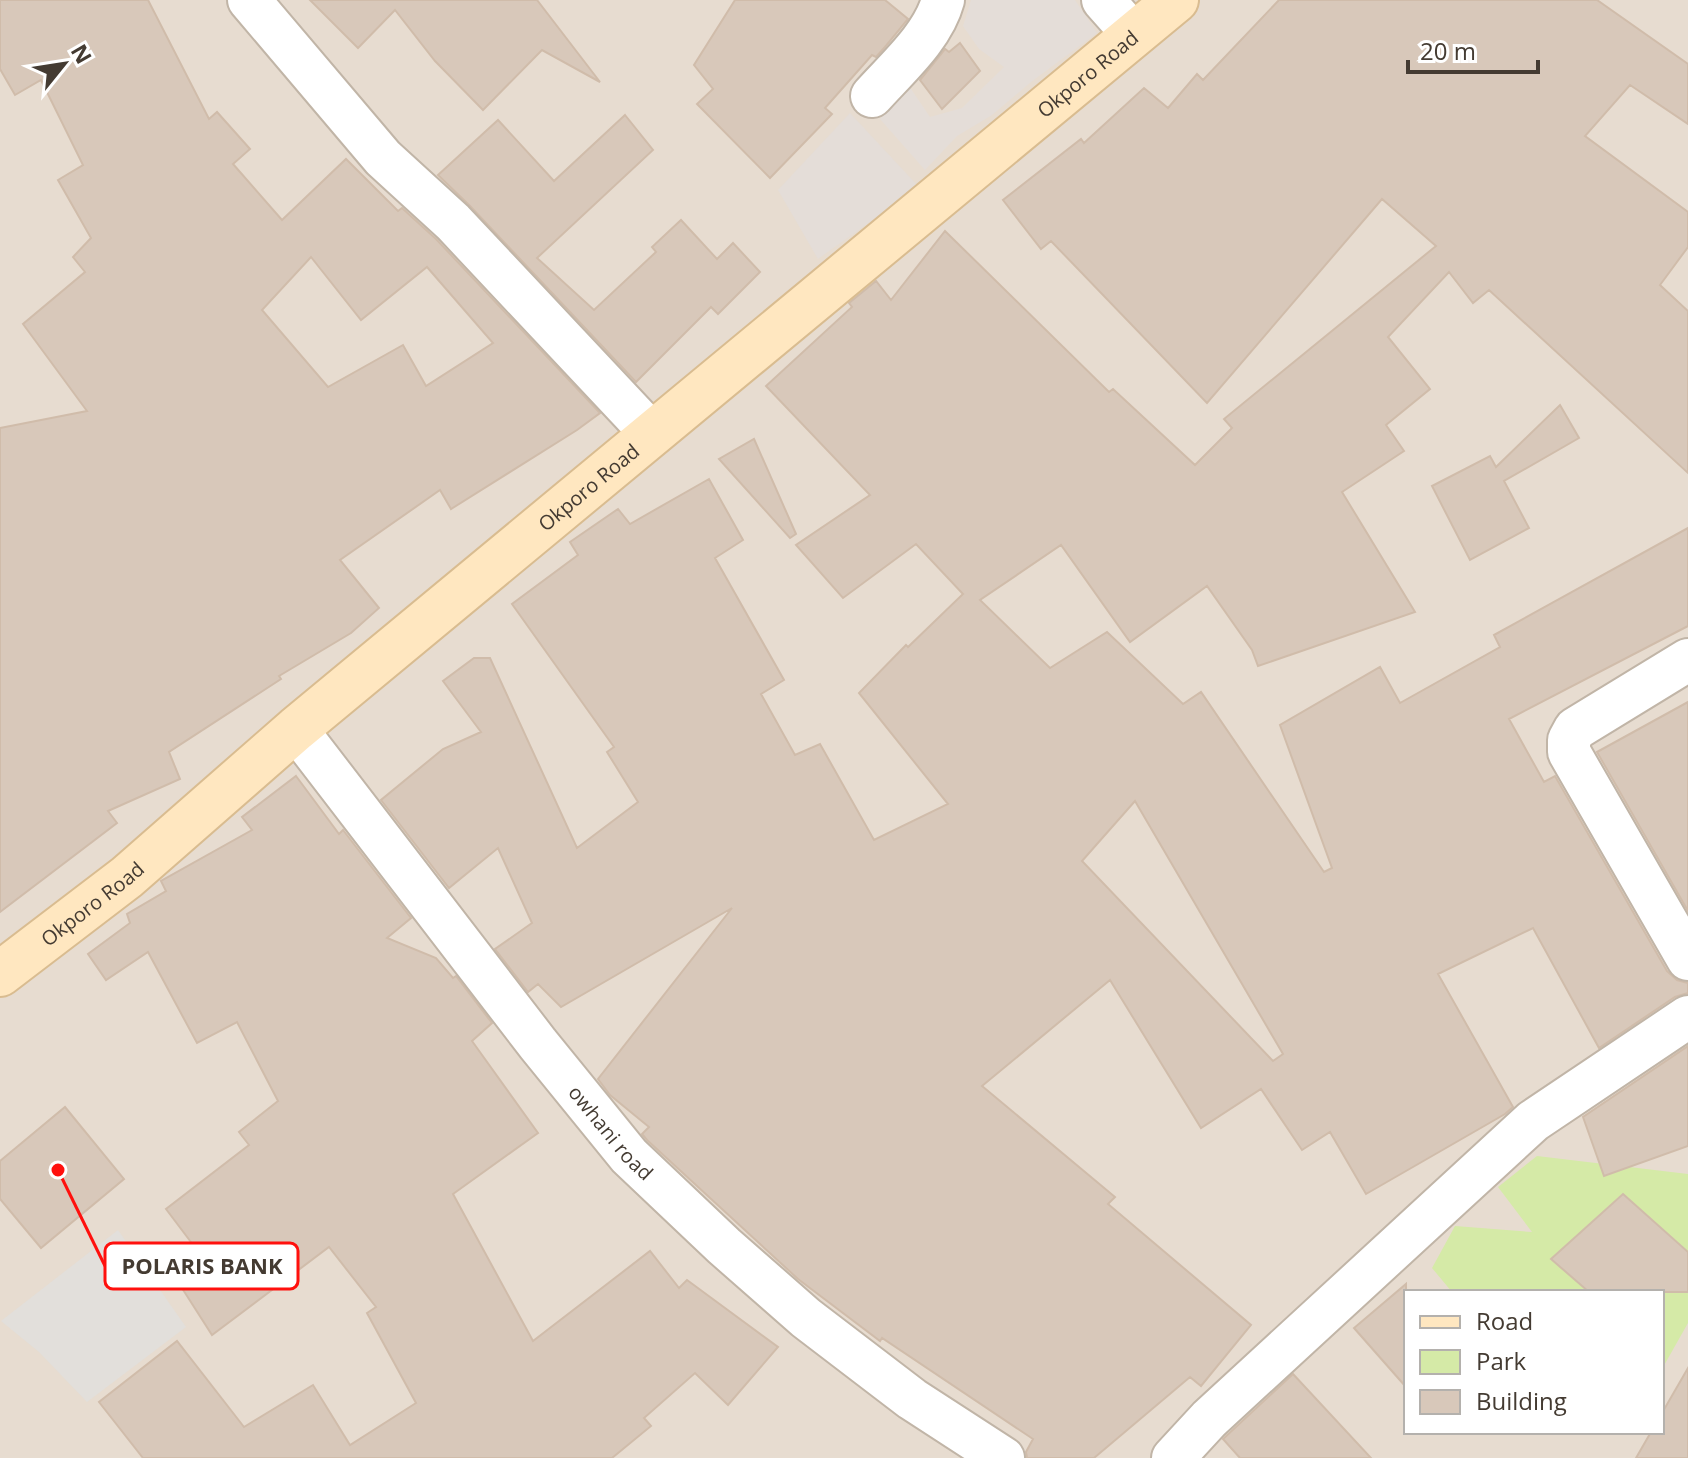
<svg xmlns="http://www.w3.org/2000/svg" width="1688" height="1458" font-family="'Open Sans',sans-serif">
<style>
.residential{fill:#e7dcd0;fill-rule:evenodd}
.industrial{fill:#e4ddd8}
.green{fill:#d5eaa7}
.parking{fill:#e2dfdb}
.building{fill:#d8c8ba;stroke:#d0bcaa;stroke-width:2;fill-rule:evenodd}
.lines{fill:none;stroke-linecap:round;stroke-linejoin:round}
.minor-casing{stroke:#c1b5a7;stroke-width:46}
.secondary-casing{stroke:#d9bc90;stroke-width:48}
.minor{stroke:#fff;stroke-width:42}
.secondary{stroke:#ffe7c0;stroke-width:44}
.labels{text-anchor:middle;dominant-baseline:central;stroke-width:6;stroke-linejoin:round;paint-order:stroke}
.street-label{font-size:20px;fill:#443b32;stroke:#fff}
.leader{fill:none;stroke:#ff100d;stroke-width:3}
.callout-dot{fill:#ff100d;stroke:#fff;stroke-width:3}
.callout{fill:#fff;stroke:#ff100d;stroke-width:3}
.callout-label{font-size:22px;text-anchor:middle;font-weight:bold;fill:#443b32}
</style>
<rect width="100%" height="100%" fill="#f3ebe2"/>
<path class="residential" d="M 0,0 L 1688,0 L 1688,1458 L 0,1458 ZM 1406,1292 L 1662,1292 L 1662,1432 L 1406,1432 Z"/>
<g class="industrial">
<path d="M 971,0 L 1075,0 L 1097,33 L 1031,82 L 992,115 L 957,136 L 925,170 L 880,119 L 909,86 L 930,117 L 962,108 L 1004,67 L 979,49 L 963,26 Z"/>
<path d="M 850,113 L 919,187 L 818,259 L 778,190 Z"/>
</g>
<path class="green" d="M 1537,1156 L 1688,1174 L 1688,1323 L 1662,1369 L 1662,1292 L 1452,1292 L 1432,1268 L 1455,1226 L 1532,1232 L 1498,1187 Z"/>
<path class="parking" d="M 118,1230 L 186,1327 L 87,1402 L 39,1352 L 1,1321 Z"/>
<g class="building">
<path d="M 0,0 L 148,0 L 209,119 L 217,112 L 250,149 L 233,164 L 282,220 L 346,159 L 398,211 L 402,208 L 436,239 L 600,413 L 577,430 L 451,509 L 440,490 L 340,560 L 379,608 L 351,633 L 279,676 L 281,679 L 169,752 L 180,779 L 108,811 L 117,823 L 0,912 L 0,428 L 87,411 L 23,324 L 85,272 L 73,257 L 91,238 L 58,180 L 83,165 L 41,80 L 15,95 L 0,69 ZM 311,257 L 361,320 L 427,267 L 493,343 L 426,386 L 403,345 L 328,387 L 262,310 Z"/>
<path d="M 310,0 L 537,0 L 600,82 L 542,50 L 483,110 L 435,61 L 395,10 L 358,48 Z"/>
<path d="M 735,0 L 885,0 L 908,19 L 885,47 L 876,57 L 872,55 L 825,108 L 832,114 L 770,178 L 697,104 L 713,89 L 694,65 Z"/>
<path d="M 1279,0 L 1597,0 L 1688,64 L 1688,124 L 1630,85 L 1585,136 L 1688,212 L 1688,247 L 1660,285 L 1688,311 L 1688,473 L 1489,290 L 1473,303 L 1449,272 L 1388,337 L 1430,389 L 1386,425 L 1404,451 L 1342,492 L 1415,612 L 1258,666 L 1252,650 L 1207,586 L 1130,642 L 1061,545 L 980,600 L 1050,668 L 1107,632 L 1183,704 L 1201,692 L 1324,872 L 1332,868 L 1280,725 L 1380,667 L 1400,703 L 1500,647 L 1494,635 L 1688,528 L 1688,626 L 1509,719 L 1544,782 L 1555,776 L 1667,971 L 1677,980 L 1688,983 L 1688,993 L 1675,997 L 1599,1048 L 1533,928 L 1438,974 L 1513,1107 L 1505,1114 L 1366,1194 L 1330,1132 L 1302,1150 L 1261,1089 L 1201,1128 L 1110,980 L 982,1086 L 1115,1197 L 1108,1204 L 1251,1325 L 1201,1386 L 1190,1377 L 1094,1458 L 1027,1458 L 1026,1452 L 1033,1439 L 882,1338 L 880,1341 L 798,1279 L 647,1140 L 642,1134 L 649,1127 L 610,1095 L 598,1079 L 732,908 L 561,1007 L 538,984 L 528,992 L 495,949 L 532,923 L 498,848 L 449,888 L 381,800 L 443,749 L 481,732 L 443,681 L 474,658 L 490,658 L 577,848 L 638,802 L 607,752 L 614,747 L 512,604 L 578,555 L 570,542 L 618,509 L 630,524 L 709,479 L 743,540 L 715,558 L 784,680 L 761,694 L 795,755 L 820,744 L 874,840 L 948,804 L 859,693 L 906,645 L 908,647 L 963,594 L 916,544 L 843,598 L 796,545 L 870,495 L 766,386 L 852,307 L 849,303 L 876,281 L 891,300 L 945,231 L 1109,392 L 1113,389 L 1195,465 L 1232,428 L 1224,419 L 1436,246 L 1382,199 L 1207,403 L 1051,241 L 1041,249 L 1003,200 L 1081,139 L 1084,143 L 1144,88 L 1168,108 L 1197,74 L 1203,80 ZM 1135,801 L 1283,1054 L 1273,1061 L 1082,861 Z"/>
<path d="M 960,43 L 980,71 L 942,109 L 920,80 L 945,49 L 949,52 Z"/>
<path d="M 625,115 L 653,150 L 537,258 L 594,310 L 656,252 L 652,247 L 681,220 L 717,259 L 733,243 L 760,272 L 718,314 L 711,307 L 636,382 L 470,206 L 438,175 L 498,120 L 554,181 Z"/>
<path d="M 1560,405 L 1579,438 L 1504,481 L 1529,528 L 1470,560 L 1432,486 L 1490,456 L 1496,467 Z"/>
<path d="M 754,439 L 796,534 L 790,538 L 719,459 Z"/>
<path d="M 1688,702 L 1688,911 L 1597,752 Z"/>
<path d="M 296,776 L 339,834 L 343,830 L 411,918 L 387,938 L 436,958 L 453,978 L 456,976 L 492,1023 L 472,1041 L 538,1133 L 453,1194 L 533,1341 L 650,1251 L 679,1288 L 687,1280 L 778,1347 L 728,1405 L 695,1373 L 644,1418 L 651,1426 L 612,1458 L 143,1458 L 99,1402 L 177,1341 L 244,1427 L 313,1385 L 350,1445 L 416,1403 L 367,1313 L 376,1307 L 329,1247 L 212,1335 L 180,1285 L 206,1262 L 166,1209 L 249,1145 L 239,1132 L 278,1101 L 237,1022 L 197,1043 L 148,952 L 106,980 L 88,954 L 130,923 L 127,914 L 166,891 L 161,881 L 252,830 L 242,817 Z"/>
<path d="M 1688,1046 L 1688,1146 L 1604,1176 L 1583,1117 Z"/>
<path d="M 65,1107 L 124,1179 L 41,1248 L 0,1199 L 0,1161 Z"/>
<path d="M 1623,1194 L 1688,1252 L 1688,1292 L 1589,1292 L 1551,1259 Z"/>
<path d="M 1406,1284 L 1406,1387 L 1354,1328 Z"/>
<path d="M 1688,1368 L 1688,1458 L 1636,1458 L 1651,1432 L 1662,1432 L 1662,1413 Z"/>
<path d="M 1293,1374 L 1371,1458 L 1240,1458 L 1223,1439 Z"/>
</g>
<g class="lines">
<defs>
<g id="minor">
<path d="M 249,0 L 383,158 L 453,222 L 652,434"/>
<path d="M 1103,0 L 1134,35"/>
<path d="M 872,96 C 897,68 933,37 943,0"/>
<path d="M 1688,660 L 1575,729 L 1569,740 L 1569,752 L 1688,959"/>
<path id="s1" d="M 296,729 L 538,1044 L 629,1156 L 724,1246 L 806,1318 L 912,1399 L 1003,1458"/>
<path d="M 1173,1458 L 1209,1419 L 1533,1121 L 1688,1017"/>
</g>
<g id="secondary">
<path id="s2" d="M 0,974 L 127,877 L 296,729 L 1176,0"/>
</g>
</defs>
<use href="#minor" class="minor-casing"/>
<use href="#secondary" class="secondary-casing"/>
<use href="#minor" class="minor"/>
<use href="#secondary" class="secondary"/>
</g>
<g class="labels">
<g class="street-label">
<text stroke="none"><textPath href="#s2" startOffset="1412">Okporo Road</textPath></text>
<text stroke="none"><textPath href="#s2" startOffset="764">Okporo Road</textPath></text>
<text stroke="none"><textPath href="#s2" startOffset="116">Okporo Road</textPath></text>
<text stroke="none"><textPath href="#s1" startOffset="512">owhani road</textPath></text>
</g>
</g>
<path class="leader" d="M58 1170L105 1266"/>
<circle class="callout-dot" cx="58" cy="1170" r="8"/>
<rect class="callout" x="105" y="1243" width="193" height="46" rx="8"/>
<g class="callout-label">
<text x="202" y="1274">POLARIS BANK</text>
</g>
<rect x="1404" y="1290" width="260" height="144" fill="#ffffff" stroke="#b4b1ad" stroke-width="2"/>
<rect x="1420" y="1316" width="40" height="12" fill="#ffe7c0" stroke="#b4b1ad" stroke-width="2"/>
<text x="1476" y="1330" font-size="24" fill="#443b32">Road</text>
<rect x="1420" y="1350" width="40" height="24" fill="#d5eaa7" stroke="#b4b1ad" stroke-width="2"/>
<text x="1476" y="1370" font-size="24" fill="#443b32">Park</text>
<rect x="1420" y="1390" width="40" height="24" fill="#d8c8ba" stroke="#b4b1ad" stroke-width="2"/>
<text x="1476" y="1410" font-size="24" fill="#443b32">Building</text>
<g transform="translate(64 64) rotate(60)" stroke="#ffffff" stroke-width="6" paint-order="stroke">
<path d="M0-6L14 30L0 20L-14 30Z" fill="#443b32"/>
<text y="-12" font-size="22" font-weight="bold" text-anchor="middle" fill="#443b32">N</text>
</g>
<path d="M1408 60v12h130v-12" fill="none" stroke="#443b32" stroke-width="4"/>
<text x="1420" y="60" font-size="24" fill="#443b32" stroke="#ffffff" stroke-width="6" paint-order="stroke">20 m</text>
</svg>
